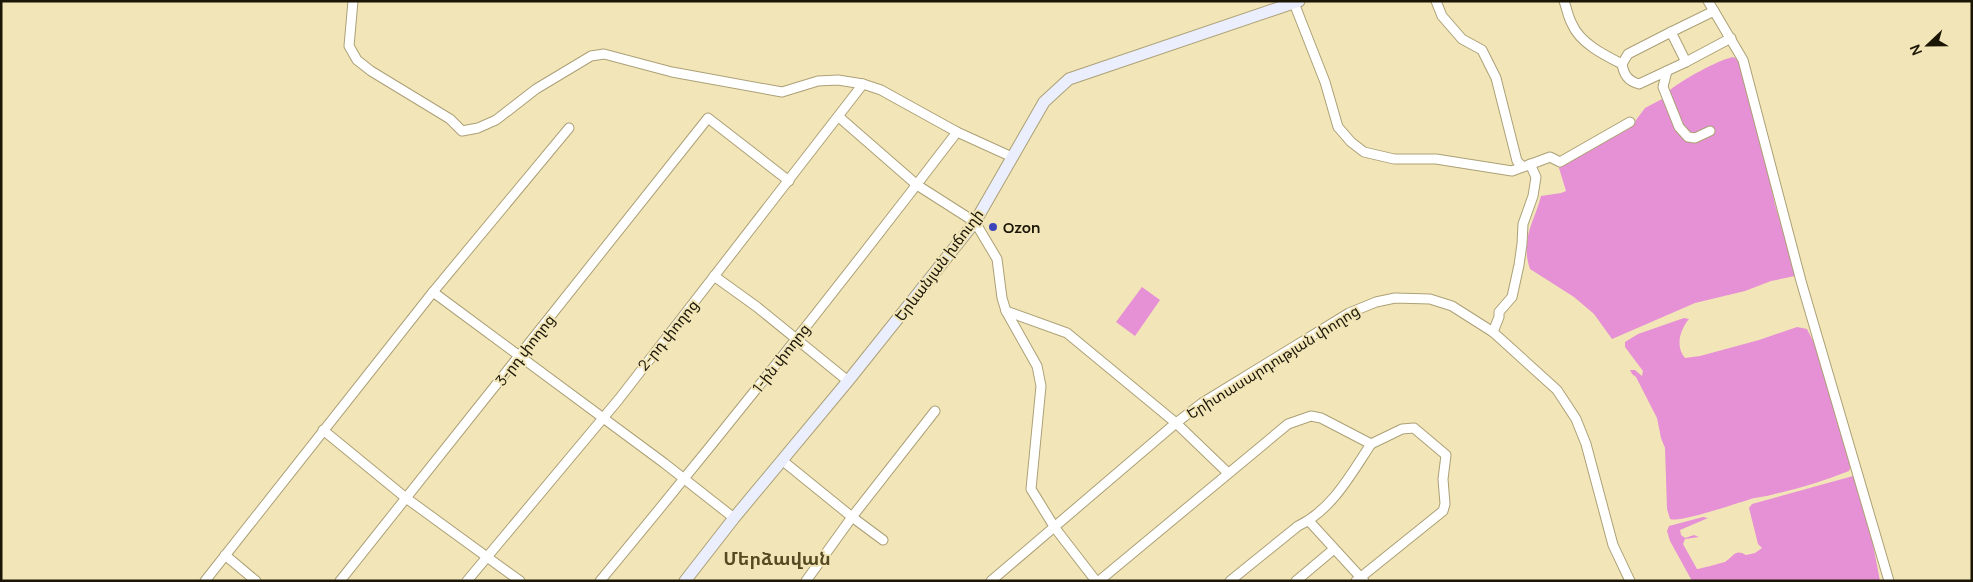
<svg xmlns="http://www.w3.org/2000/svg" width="1973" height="582" font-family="Manrope,'Noto Sans Armenian',sans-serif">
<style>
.green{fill:#e690d5}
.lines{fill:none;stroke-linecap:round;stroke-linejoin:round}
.minor-casing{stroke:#aca076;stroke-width:11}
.secondary-casing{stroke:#aca076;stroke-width:13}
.minor{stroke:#fff;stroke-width:9}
.secondary{stroke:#eaeefd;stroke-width:11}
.poi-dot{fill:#3e45ba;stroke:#f2e6b9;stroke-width:2}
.labels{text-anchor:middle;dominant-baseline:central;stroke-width:4;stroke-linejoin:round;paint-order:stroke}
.poi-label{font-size:15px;font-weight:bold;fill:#1a1505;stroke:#f2e6b9;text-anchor:start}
.street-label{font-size:15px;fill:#1a1505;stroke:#f2e6b9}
.quarter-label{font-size:18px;font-weight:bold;fill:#554a22;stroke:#f2e6b9}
</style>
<rect width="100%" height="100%" fill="#f2e6b9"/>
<g class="green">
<path d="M 1733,57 L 1739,60 L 1765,159 L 1775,205 L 1793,264 L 1795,276 L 1771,281 L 1745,291 L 1695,303 L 1612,339 L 1594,314 L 1574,297 L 1530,269 C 1520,239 1534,223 1541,196 L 1561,193 L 1566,191 L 1559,168 L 1560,167 L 1630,128 L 1645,108 L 1662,99 L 1664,100 L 1677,128 L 1694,135 L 1685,130 L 1669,94 L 1670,90 C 1684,79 1716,61 1733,57 Z"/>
<path d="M 1142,287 L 1160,300 L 1135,336 L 1116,322 Z"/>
<path d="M 1684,318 L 1689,319 C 1680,330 1675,346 1685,358 L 1700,356 L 1759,340 L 1797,327 L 1807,329 L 1818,351 L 1836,412 L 1835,416 L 1851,466 L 1849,471 C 1824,481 1797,489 1771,495 C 1763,497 1755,497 1748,500 C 1734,504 1680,523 1670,519 L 1667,509 L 1665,448 L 1661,438 L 1657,418 L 1636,377 L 1632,374 L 1630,370 L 1635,370 L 1642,376 L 1643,371 L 1625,347 L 1625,342 L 1638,334 Z"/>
<path d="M 1853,476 L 1870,529 L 1880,581 L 1692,581 L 1670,541 L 1667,531 L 1669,526 L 1703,517 L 1708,518 L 1680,530 L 1681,535 L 1685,538 L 1694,535 L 1699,537 L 1685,539 L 1683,544 L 1697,569 C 1700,569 1721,563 1725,562 C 1733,557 1735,548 1746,555 L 1755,553 L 1762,548 L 1758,544 L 1749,508 L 1752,504 Z"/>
</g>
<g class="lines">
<defs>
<g id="minor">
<path d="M 353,1 L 349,46 L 357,60 L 371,71 L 450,119 L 462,131 L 478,128 L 496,120 L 536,89 L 591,56 L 604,54 L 672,72 L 782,92 L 818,81 L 838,80 L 863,84 L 881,90 L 957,132 L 1012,157"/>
<path d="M 1564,1 C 1567,9 1568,17 1572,24 C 1580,43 1604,55 1622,64"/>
<path d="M 1708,1 L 1743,60 L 1801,281 L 1889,581"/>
<path d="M 1294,3 L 1325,82 L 1338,127 L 1351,142 L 1364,152 L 1394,159 L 1436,159 L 1512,171 L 1523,167 L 1517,161 L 1496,78 L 1482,50 L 1462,39 L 1442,16 L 1436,1"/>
<path d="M 1714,11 L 1671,32 L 1686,62 L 1731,38"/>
<path d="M 1671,32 L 1628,54 L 1622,64 C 1624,75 1628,81 1639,84 L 1686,62"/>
<path d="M 1667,71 L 1663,87 L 1679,127 L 1688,137 L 1695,138 L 1710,131"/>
<path d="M 839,117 L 917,185 L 975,222 L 997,259 L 1002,298 L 1006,311 L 1037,366 L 1041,386 L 1031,489 L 1055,528 L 1096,581"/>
<path d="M 1526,166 L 1550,157 L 1560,162 L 1630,122"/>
<path d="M 714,276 L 757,307 L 848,381"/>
<path d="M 433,292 L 664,463 L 734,518"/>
<path d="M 1006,311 L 1067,333 L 1176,423 L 1228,473"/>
<path d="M 1493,332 L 1499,317 L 1499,312 L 1512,297 L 1519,265 L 1522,244 L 1523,224 L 1533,196 L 1536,177 L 1530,164"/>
<path d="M 323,430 L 406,498 L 520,581"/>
<path d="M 783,461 L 852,517 L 883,540"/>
<path d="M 1309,521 L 1364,581"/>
<path d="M 225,555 L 256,581"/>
<path d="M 205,581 L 433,292 L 569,128"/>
<path d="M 340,581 L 708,118 L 789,181"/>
<path d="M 467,581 L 619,399 L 863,84"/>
<path d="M 600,581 C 722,434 841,284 957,132"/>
<path d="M 806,581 L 852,517 L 935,411"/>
<path d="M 991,581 L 1176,423 L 1202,403 L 1349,313 L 1376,302 L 1395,298 L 1430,299 L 1452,306 L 1493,332 L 1557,390 L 1576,419 L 1586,444 L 1613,545 L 1630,581"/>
<path d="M 1099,581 L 1288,424 L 1311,416 L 1321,418 L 1371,444 L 1402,429 L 1414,428 L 1446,455 L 1443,479 L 1445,504 L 1443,511 L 1356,581"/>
<path d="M 1230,581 L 1298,526 C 1332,510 1351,474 1371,444"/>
<path d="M 1296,581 L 1334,549"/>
</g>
<path id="secondary" d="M 685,581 L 734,518 L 848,381 L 975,222 L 1044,102 L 1069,79 L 1299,1"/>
</defs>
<use href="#minor" class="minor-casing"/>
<use href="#secondary" class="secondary-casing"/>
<use href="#minor" class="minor"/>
<use href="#secondary" class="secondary"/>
</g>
<circle class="poi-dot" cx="993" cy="227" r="5"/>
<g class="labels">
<g class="poi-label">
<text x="1003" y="227">Ozon</text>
</g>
<g class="street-label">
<text transform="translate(939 265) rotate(-53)">Երևանյան խճուղի</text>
<text transform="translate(668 335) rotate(-51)">2-րդ փողոց</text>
<text transform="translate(525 350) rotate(-52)">3-րդ փողոց</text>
<text transform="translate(781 358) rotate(-52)">1-ին փողոց</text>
<text transform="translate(1273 362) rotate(-32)">Երիտասարդության փողոց</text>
</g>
<g class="quarter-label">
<text x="777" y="558">Մերձավան</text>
</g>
</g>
<rect width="1973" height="582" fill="none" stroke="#1a1505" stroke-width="5"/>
<g transform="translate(1928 45) rotate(248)" stroke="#f2e6b9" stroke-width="4" paint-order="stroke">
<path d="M0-4L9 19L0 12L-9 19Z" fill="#1a1505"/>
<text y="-8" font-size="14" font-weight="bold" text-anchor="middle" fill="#1a1505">N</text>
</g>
</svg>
